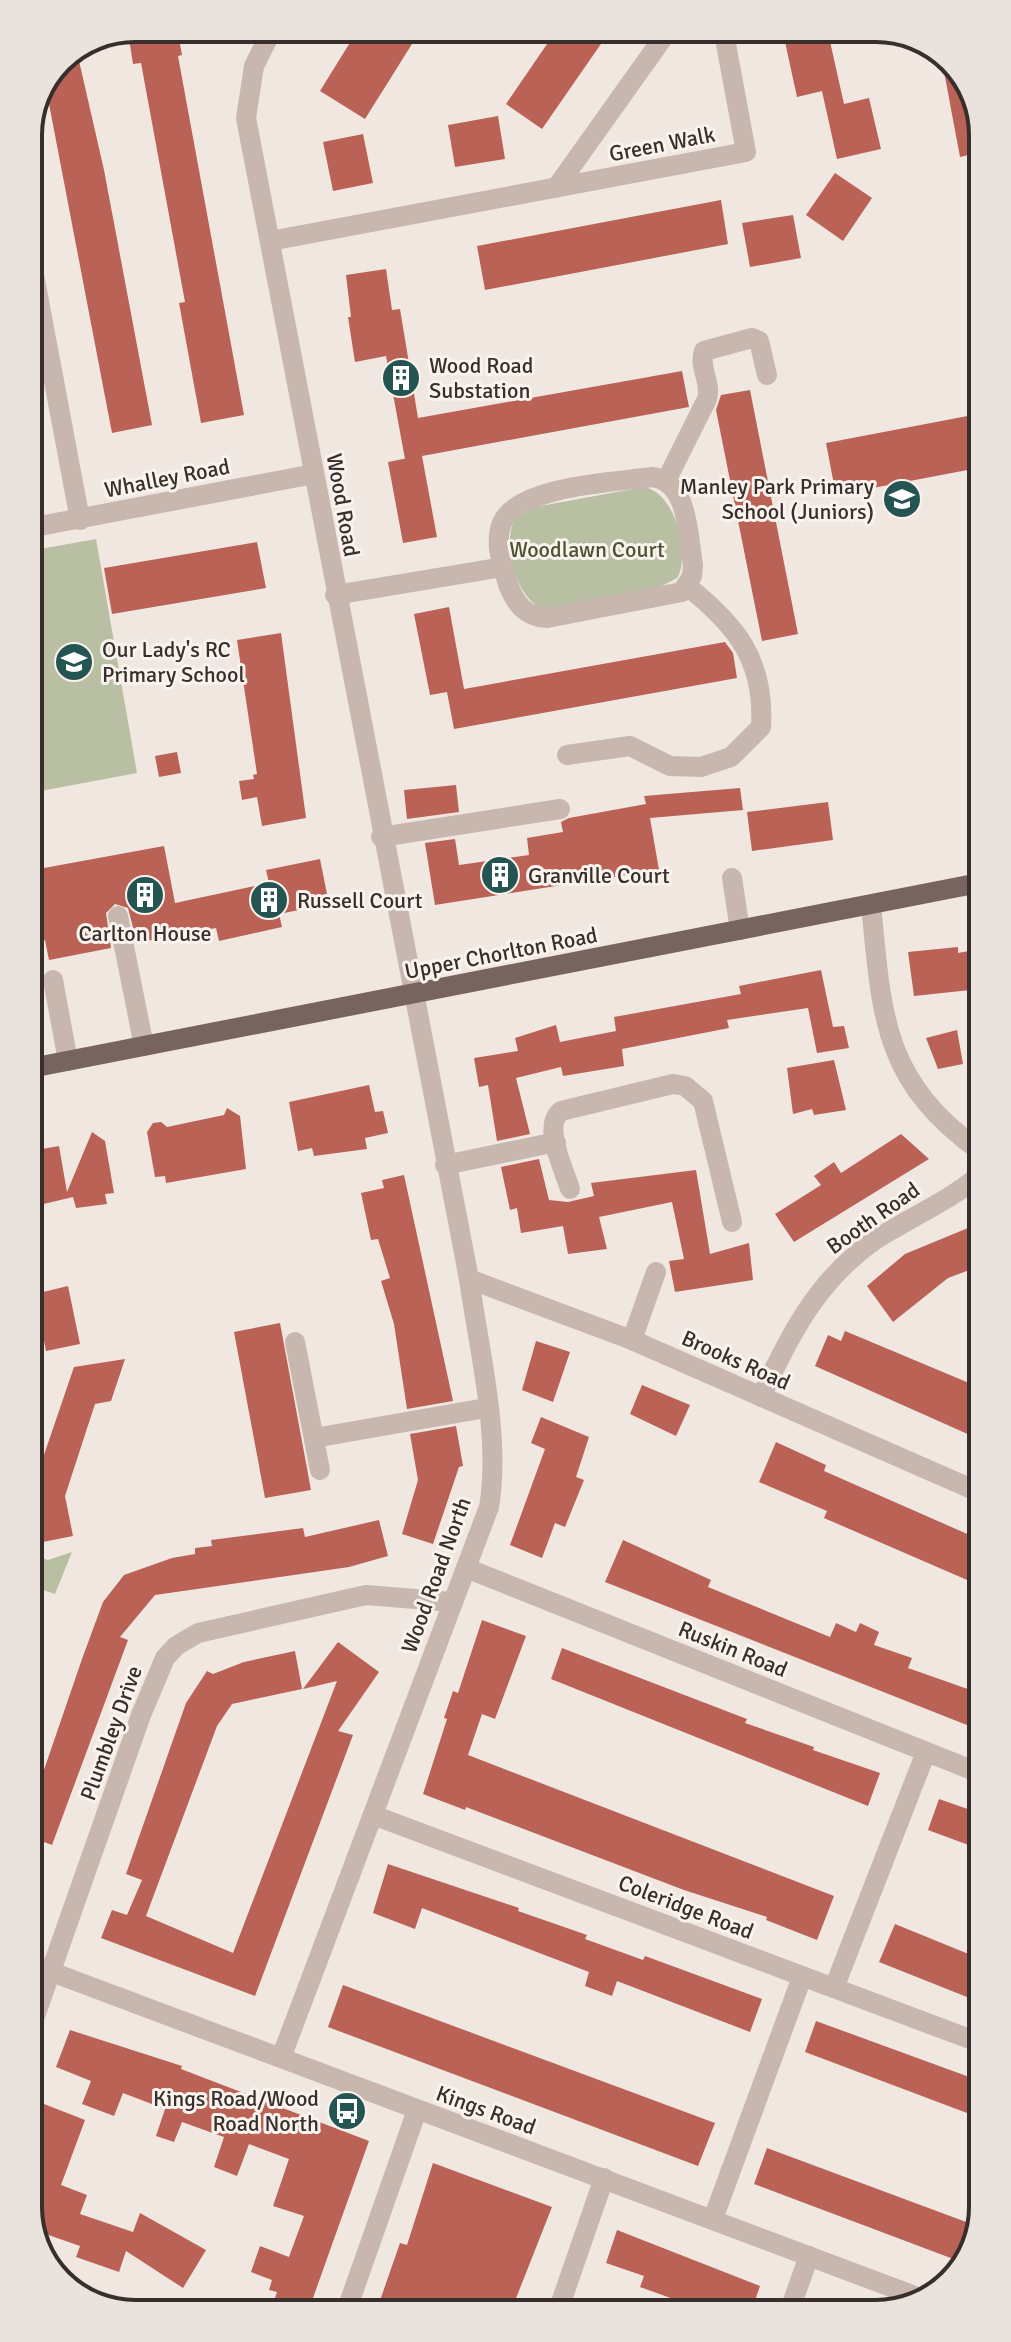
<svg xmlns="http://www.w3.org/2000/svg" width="1011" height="2342" font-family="Signika,sans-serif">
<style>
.green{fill:#b9bfa2}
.building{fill:#ba6256}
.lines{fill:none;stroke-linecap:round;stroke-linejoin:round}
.minor{stroke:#c8b7ae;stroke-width:20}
.major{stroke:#78645e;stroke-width:20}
.labels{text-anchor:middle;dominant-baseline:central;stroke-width:6;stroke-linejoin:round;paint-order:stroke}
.street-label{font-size:22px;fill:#382e2b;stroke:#f9f2ed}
.poi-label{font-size:22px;fill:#382e2b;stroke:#f9f2ed;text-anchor:start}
.park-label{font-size:22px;fill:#4b5332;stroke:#f9f2ed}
.rim{fill:none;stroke:#382e2b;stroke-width:4}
</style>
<rect width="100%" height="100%" fill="#f1e7e1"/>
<g class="green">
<path d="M 644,487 C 676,493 691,555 677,578 L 656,589 L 542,609 C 516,596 501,546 515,519 L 535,507 Z"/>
<path d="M 96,539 L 137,773 L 30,793 L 29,551 Z"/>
<path d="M 72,1552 L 55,1594 L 32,1586 L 32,1554 L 48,1560 Z"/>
</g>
<g class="building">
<path d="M 152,28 L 177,28 L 182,55 L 178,56 L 244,415 L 201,423 L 179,303 L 185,302 L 141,63 L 133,64 L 128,32 Z"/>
<path d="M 359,28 L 422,28 L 365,119 L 320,91 Z"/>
<path d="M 558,28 L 612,28 L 542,129 L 506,104 Z"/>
<path d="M 782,28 L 827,28 L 844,104 L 869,98 L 881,149 L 837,159 L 822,91 L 797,97 Z"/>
<path d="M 940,50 L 977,100 L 977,153 L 960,157 Z"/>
<path d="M 77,52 L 104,170 L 152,425 L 112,433 L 46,88 L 60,59 Z"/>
<path d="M 498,116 L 505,159 L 455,167 L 448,125 Z"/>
<path d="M 363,134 L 373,183 L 333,191 L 323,142 Z"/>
<path d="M 835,173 L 872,198 L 843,241 L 806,215 Z"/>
<path d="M 721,200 L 728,244 L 485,290 L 477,246 Z"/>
<path d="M 793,215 L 801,258 L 750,267 L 742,223 Z"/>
<path d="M 386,269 L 392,310 L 400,309 L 418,418 L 682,371 L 689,407 L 422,456 L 437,537 L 403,543 L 388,462 L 418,456 L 405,459 L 386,356 L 355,362 L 348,317 L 351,317 L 346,275 Z"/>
<path d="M 750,390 L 798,634 L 762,641 L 716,410 L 721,395 Z"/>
<path d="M 978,414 L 978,468 L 836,495 L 826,443 Z"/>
<path d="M 257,542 L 266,588 L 112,614 L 104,568 Z"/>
<path d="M 449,607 L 464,689 L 725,642 L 733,653 L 737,678 L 454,729 L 447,692 L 430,695 L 414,614 Z"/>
<path d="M 281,633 L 306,818 L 262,826 L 257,797 L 242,800 L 239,781 L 254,779 L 253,775 L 257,774 L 237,640 Z"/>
<path d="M 177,752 L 181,773 L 159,777 L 155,756 Z"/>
<path d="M 456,785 L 459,812 L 407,819 L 404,790 Z"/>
<path d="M 740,788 L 743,810 L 650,818 L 659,870 L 435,905 L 425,843 L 455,839 L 459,865 L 529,855 L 527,838 L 563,832 L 561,822 L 569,818 L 646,804 L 644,796 Z"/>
<path d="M 828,802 L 833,840 L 752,851 L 747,812 Z"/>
<path d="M 164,846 L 175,903 L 269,883 L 266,870 L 320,859 L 329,904 L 279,914 L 282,927 L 219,941 L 216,928 L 137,943 L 128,908 L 115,904 L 106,913 L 111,948 L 49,960 L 45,940 L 41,941 L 32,890 L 36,889 L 33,870 Z"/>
<path d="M 958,947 L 958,953 L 980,949 L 980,989 L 914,996 L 908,952 Z"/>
<path d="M 821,970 L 833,1027 L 844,1026 L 849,1048 L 817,1053 L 808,1008 L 727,1020 L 729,1028 L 622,1049 L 624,1066 L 563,1076 L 561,1067 L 516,1078 L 530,1134 L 497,1141 L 488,1085 L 479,1087 L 474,1058 L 518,1051 L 515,1038 L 556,1025 L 560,1042 L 616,1031 L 614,1017 L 741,994 L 739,986 Z"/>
<path d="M 957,1030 L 963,1064 L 938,1069 L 926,1038 Z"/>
<path d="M 834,1060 L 846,1110 L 814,1115 L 812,1109 L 793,1114 L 787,1068 Z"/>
<path d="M 369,1085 L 375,1112 L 383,1111 L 388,1133 L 365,1138 L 367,1149 L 314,1156 L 312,1148 L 298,1151 L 289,1102 Z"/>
<path d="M 227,1108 L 240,1116 L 246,1169 L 166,1183 L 165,1176 L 155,1177 L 147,1132 L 153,1123 L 161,1122 L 167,1127 L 224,1115 Z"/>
<path d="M 92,1132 L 105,1141 L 114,1193 L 105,1194 L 107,1204 L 76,1208 L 73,1197 L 31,1207 L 31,1151 L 59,1146 L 67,1192 Z"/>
<path d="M 901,1134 L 929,1159 L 794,1242 L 775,1214 L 821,1185 L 814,1176 L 834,1162 L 841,1173 Z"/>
<path d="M 539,1159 L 549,1200 L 568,1202 L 594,1196 L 591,1183 L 696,1170 L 710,1254 L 749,1243 L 753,1280 L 675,1292 L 669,1261 L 684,1259 L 672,1202 L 599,1217 L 607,1249 L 568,1254 L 563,1226 L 521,1233 L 517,1208 L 510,1210 L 501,1167 Z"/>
<path d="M 404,1175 L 453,1401 L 407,1409 L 394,1324 L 381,1281 L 390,1278 L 378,1239 L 371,1240 L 361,1193 L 384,1188 L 382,1180 Z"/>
<path d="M 980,1223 L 980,1266 L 948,1278 L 893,1322 L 867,1286 L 905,1254 Z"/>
<path d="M 68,1286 L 80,1344 L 46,1351 L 35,1294 Z"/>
<path d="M 280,1323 L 311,1490 L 265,1498 L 234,1332 Z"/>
<path d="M 845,1331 L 981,1388 L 981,1440 L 815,1366 L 828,1335 L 841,1341 Z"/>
<path d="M 536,1341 L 570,1352 L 553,1402 L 522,1390 Z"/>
<path d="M 125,1359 L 111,1401 L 95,1404 L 65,1496 L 73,1536 L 43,1542 L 32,1539 L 32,1490 L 74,1367 Z"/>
<path d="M 642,1385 L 690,1405 L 676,1436 L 630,1414 Z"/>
<path d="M 541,1417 L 589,1437 L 576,1477 L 584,1480 L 565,1527 L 555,1523 L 542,1558 L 510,1545 L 545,1449 L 531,1443 Z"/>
<path d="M 456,1426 L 463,1466 L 459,1467 L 433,1544 L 402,1534 L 418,1480 L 410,1434 Z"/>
<path d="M 776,1442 L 826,1465 L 824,1471 L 981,1540 L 981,1586 L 824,1518 L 827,1511 L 759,1482 Z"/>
<path d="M 379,1520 L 388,1556 L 349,1567 L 155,1595 L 120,1637 L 128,1640 L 52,1845 L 33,1838 L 33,1802 L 82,1659 L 103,1602 L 124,1575 L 172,1558 L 195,1554 L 195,1548 L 212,1546 L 211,1540 L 303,1528 L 305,1537 Z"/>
<path d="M 623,1540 L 711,1580 L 708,1587 L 830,1637 L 836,1623 L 856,1632 L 860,1623 L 879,1632 L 874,1645 L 912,1658 L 908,1668 L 982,1694 L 982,1731 L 605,1582 Z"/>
<path d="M 482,1620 L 526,1636 L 495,1719 L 482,1714 L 468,1755 L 834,1896 L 817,1940 L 766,1920 L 767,1917 L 684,1890 L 466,1807 L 465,1810 L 423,1794 L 447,1719 L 444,1718 L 453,1691 L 458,1693 Z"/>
<path d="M 338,1642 L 379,1672 L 338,1731 L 353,1735 L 255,1996 L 101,1938 L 112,1910 L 127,1915 L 142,1880 L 126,1874 L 186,1703 L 207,1671 L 213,1674 L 244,1662 L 295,1651 L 302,1689 L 232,1704 L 217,1726 L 146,1916 L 233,1953 L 337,1681 L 303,1689 Z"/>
<path d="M 562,1648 L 747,1719 L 745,1723 L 814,1747 L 813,1750 L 880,1773 L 868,1806 L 551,1679 Z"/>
<path d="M 939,1799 L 982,1814 L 982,1850 L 928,1830 Z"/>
<path d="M 388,1864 L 519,1908 L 518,1911 L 587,1935 L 585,1939 L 643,1960 L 645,1956 L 762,1999 L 750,2032 L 617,1981 L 612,1996 L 585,1986 L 589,1972 L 422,1908 L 415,1929 L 373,1913 Z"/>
<path d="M 895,1924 L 971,1955 L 968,1960 L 982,1966 L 982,2003 L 879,1962 Z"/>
<path d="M 343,1985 L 715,2123 L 698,2166 L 328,2027 Z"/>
<path d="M 816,2021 L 983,2082 L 983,2119 L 805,2052 Z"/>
<path d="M 70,2030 L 182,2066 L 181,2069 L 369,2141 L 308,2312 L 270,2313 L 277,2292 L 269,2290 L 272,2280 L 251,2272 L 260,2246 L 289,2257 L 304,2216 L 273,2206 L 289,2159 L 249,2144 L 237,2176 L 214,2167 L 224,2137 L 182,2122 L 174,2142 L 156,2136 L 165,2109 L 123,2093 L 114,2116 L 82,2104 L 91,2081 L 56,2067 Z"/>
<path d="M 44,2104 L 85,2120 L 61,2185 L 87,2195 L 80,2214 L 133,2232 L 140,2213 L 206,2250 L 183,2288 L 126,2251 L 119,2272 L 76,2257 L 80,2246 L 34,2230 L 34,2128 Z"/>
<path d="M 767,2148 L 977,2226 L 964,2263 L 754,2184 Z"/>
<path d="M 433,2163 L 552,2207 L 511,2311 L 376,2312 L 400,2243 L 407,2245 Z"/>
<path d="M 617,2230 L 760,2286 L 752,2309 L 704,2310 L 640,2287 L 644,2276 L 606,2263 Z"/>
</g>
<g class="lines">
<g class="minor">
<path d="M 273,28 L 254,66 L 246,118 L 469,1279 C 479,1350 501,1437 489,1507 L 281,2058"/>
<path d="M 556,188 L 670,28"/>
<path d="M 270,241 L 746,152 L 723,28"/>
<path d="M 29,248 L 80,520"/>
<path d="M 652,477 C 689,481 688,537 693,565 L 692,576 L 682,592 L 547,618 C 525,617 515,603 508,584 C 502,564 494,543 502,523 C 517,486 616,482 652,477 Z"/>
<path d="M 666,481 L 707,399 C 712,382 698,367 704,351 L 752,338 L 759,341 L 767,375"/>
<path d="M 29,528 L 314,474"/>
<path d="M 335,595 L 503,567"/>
<path d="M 567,755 L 630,746 L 670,766 L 701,767 L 731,757 L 761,727 C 765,660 736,625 687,586"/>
<path d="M 381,837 L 560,809"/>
<path d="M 732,878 L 740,930"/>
<path d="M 871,905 C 882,1015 882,1081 980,1151"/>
<path d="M 118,916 L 144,1046"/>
<path d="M 53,980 L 68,1061"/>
<path d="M 445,1165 L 556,1142"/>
<path d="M 570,1189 C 564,1169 542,1126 561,1111 L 673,1084 L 685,1086 L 703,1101 L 732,1222"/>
<path d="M 469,1279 L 632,1340 L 981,1493"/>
<path d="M 632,1340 L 656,1272"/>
<path d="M 295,1342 L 320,1470"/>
<path d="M 761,1397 C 789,1336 818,1279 875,1240 C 909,1218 949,1201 980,1175"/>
<path d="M 314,1438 L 486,1408"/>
<path d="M 466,1568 L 982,1774"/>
<path d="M 373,1815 L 983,2044"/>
<path d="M 33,1965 L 923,2299"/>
<path d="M 834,1988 L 926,1752"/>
<path d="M 33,2022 L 141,1715 L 165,1658 L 176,1646 L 198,1633 L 366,1595 L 452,1602"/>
<path d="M 713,2219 L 802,1977"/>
<path d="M 790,2309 L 809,2256"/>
<path d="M 558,2311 L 604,2178"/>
<path d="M 346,2312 L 417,2110"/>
</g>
<path class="major" d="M 31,1068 L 979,883"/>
</g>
<defs>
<symbol id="building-disc" viewBox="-11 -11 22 22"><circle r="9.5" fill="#255552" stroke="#f9f2ed"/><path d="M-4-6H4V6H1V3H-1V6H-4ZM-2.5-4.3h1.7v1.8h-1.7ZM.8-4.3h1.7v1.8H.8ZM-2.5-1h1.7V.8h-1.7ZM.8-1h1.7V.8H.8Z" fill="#fff"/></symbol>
<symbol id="school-disc" viewBox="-11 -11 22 22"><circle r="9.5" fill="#255552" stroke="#f9f2ed"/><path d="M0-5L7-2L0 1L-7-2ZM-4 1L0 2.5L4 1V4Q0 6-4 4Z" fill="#fff"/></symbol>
<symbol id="bus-disc" viewBox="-11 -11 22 22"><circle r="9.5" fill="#255552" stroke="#f9f2ed"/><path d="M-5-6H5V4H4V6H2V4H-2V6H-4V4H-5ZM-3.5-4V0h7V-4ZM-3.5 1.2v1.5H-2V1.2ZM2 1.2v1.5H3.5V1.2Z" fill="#fff"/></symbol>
</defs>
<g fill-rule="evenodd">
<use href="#building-disc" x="379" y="356" width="44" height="44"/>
<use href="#school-disc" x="880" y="477" width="44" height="44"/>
<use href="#school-disc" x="52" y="640" width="44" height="44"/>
<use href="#building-disc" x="478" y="853" width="44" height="44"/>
<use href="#building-disc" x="123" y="873" width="44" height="44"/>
<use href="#building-disc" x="247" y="878" width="44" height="44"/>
<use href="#bus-disc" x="325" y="2089" width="44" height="44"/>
</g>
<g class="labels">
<g class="street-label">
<text transform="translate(662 144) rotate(-11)">Green Walk</text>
<text transform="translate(167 478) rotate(-11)">Whalley Road</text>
<text transform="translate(343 505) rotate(80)">Wood Road</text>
<text transform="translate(501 953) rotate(-11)">Upper Chorlton Road</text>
<text transform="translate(873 1218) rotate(-35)">Booth Road</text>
<text transform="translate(736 1360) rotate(24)">Brooks Road</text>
<text transform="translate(436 1575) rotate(-70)">Wood Road North</text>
<text transform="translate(733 1649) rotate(22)">Ruskin Road</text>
<text transform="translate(111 1733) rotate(-70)">Plumbley Drive</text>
<text transform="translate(686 1907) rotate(21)">Coleridge Road</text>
<text transform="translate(486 2110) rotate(20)">Kings Road</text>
</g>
<g class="poi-label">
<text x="429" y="365">Wood Road<tspan x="429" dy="25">Substation</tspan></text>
<text x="874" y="486" text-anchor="end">Manley Park Primary<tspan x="874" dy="25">School (Juniors)</tspan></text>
<text x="102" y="649">Our Lady's RC<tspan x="102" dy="25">Primary School</tspan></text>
<text x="528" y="875">Granville Court</text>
<text x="297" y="900">Russell Court</text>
<text x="145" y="933" text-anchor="middle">Carlton House</text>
<text x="319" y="2098" text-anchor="end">Kings Road/Wood<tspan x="319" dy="25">Road North</tspan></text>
</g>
<g class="park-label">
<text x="587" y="549">Woodlawn Court</text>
</g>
</g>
<path d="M0 0H1011V2342H0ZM135 42H876A93 93 0 0 1 969 135V2207A93 93 0 0 1 876 2300H135A93 93 0 0 1 42 2207V135A93 93 0 0 1 135 42Z" fill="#eae2dd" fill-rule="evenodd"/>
<path class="rim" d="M135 42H876A93 93 0 0 1 969 135V2207A93 93 0 0 1 876 2300H135A93 93 0 0 1 42 2207V135A93 93 0 0 1 135 42Z"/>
</svg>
